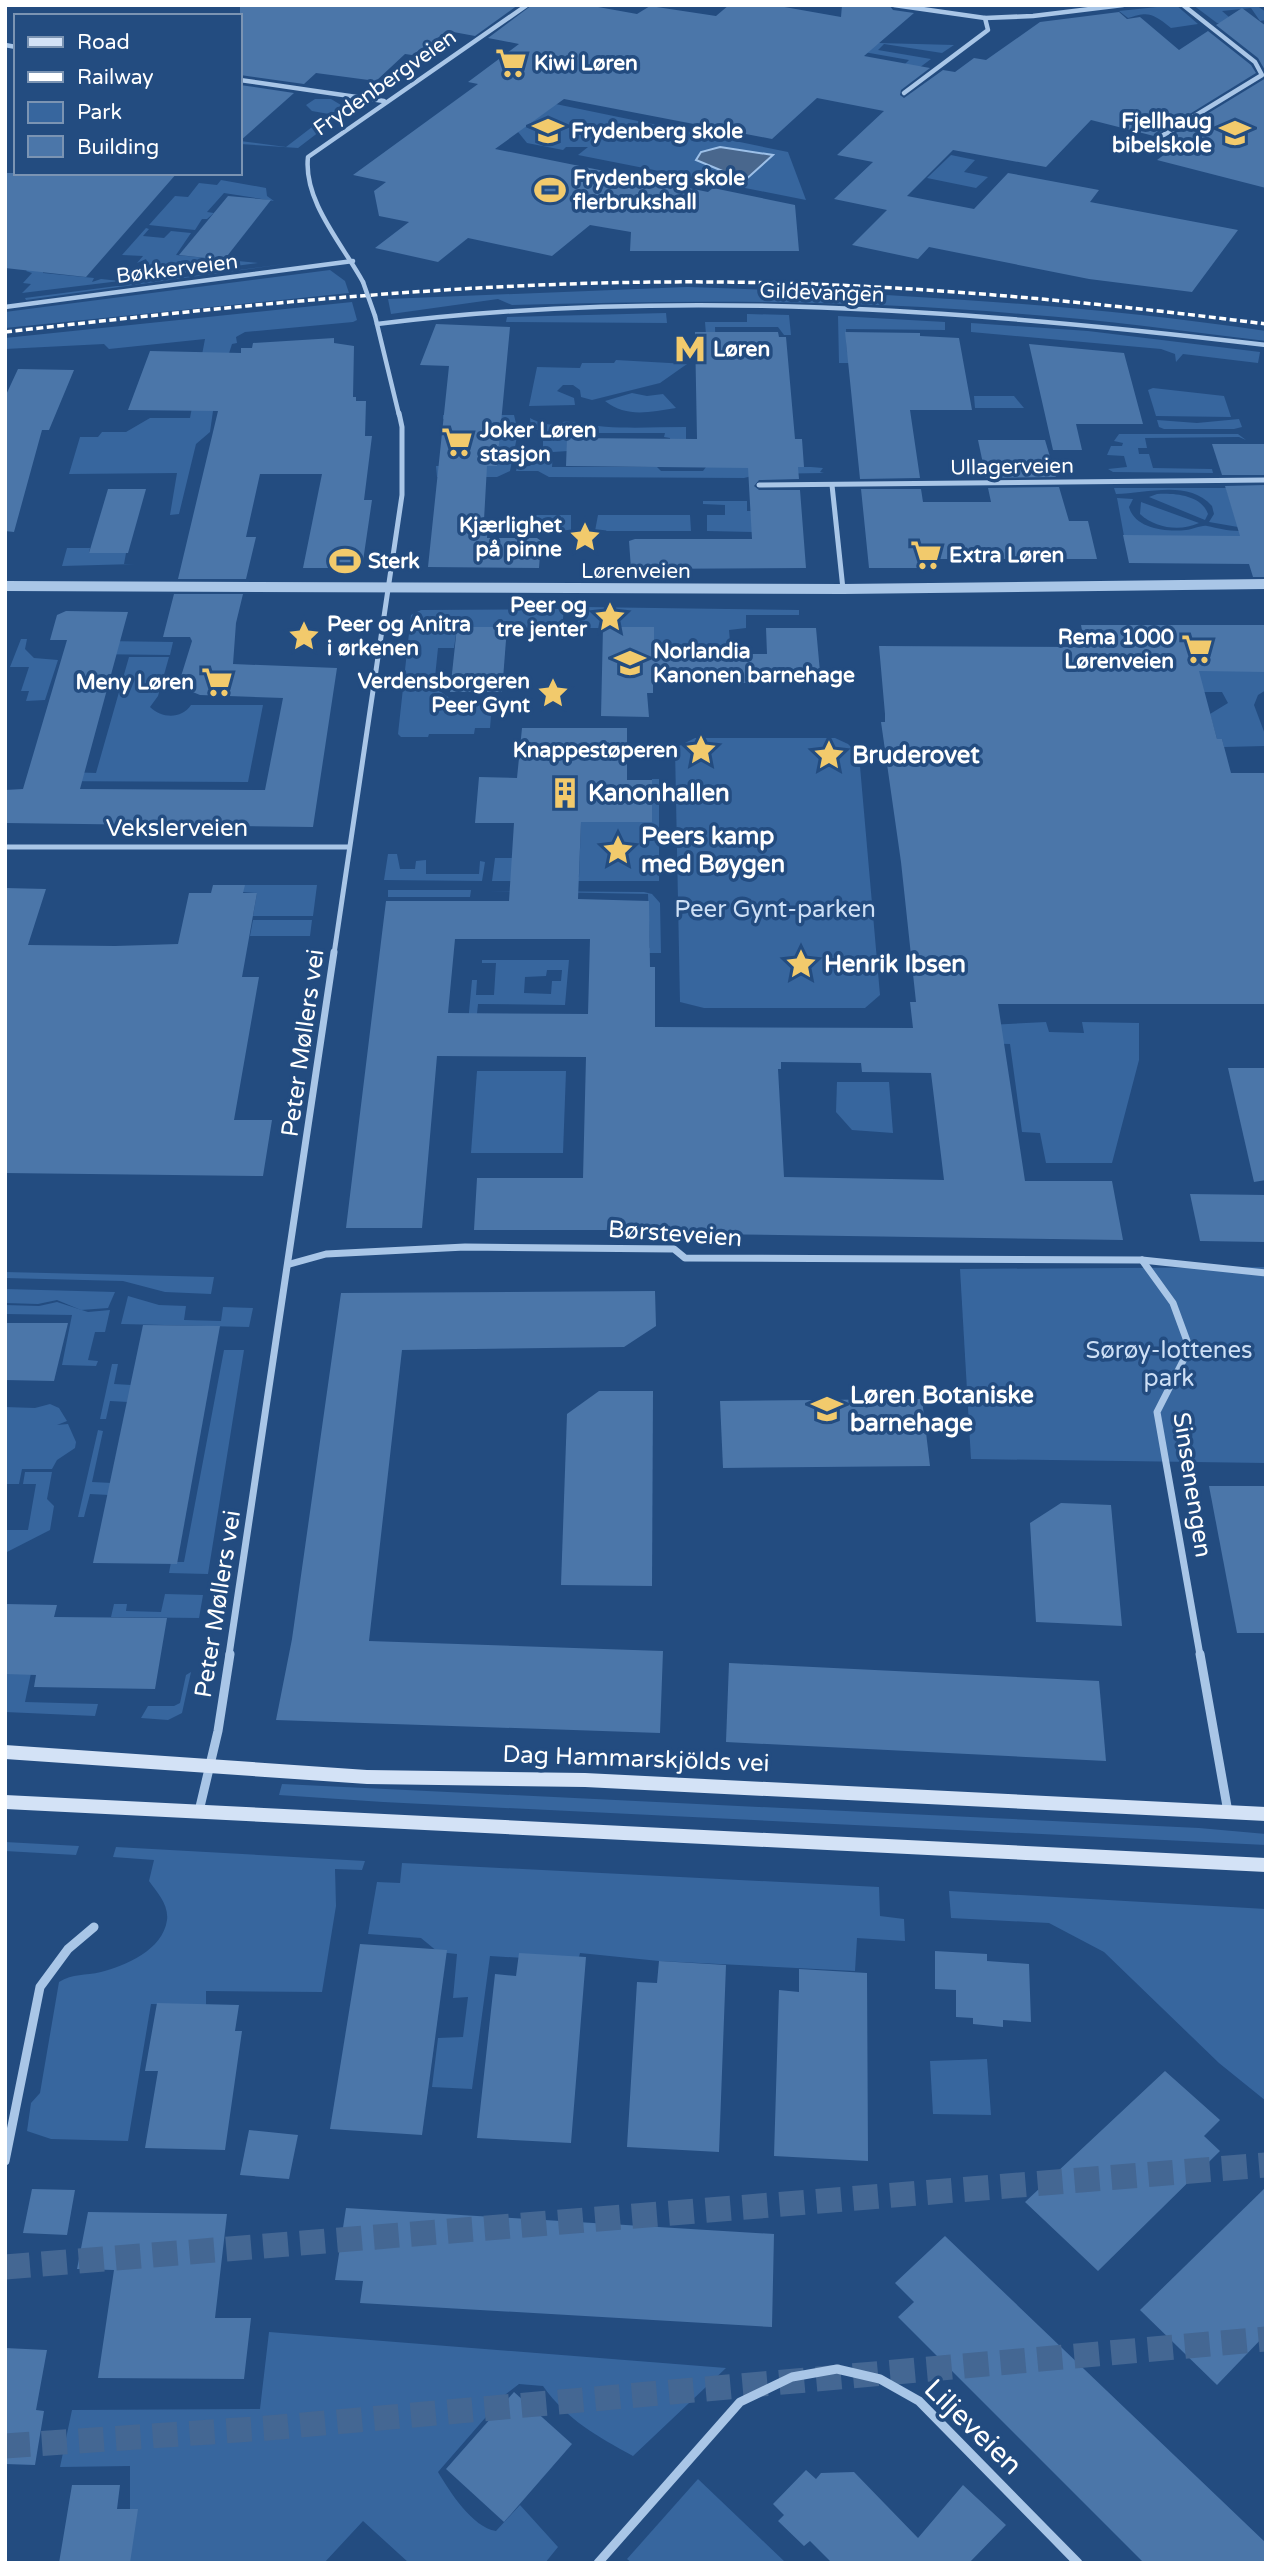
<svg xmlns="http://www.w3.org/2000/svg" width="1271" height="2568" font-family="'Varela Round',sans-serif">
<style>
.green{fill:#37669e;fill-rule:evenodd}
.water{fill:#49678d;stroke:#9dc0e8;stroke-width:2}
.building{fill:#4b76a9;fill-rule:evenodd}
.lines{fill:none;stroke-linecap:round;stroke-linejoin:round}
.trunk-tunnel{stroke:#446793;stroke-width:25;stroke-dasharray:25 12;stroke-linecap:butt}
.minor-far3{stroke:#a9c6e7;stroke-width:4.5}
.minor-far2{stroke:#a9c6e7;stroke-width:5}
.minor-far1{stroke:#a9c6e7;stroke-width:7}
.minor{stroke:#a9c6e7;stroke-width:9}
.tertiary{stroke:#a9c6e7;stroke-width:10}
.secondary{fill:#d3e2f6;fill-rule:evenodd}
.rail{stroke:#fff;stroke-width:3.5;stroke-dasharray:7 3.5;stroke-linecap:butt}
.minor-bridge{stroke:#a9c6e7;stroke-width:4.5}
.labels{text-anchor:middle;dominant-baseline:central;stroke-width:7;stroke-linejoin:round;paint-order:stroke}
.far-poi-label{font-size:21px;font-weight:bold;fill:#fff;stroke:#234c80;text-anchor:start}
.far-street-label{font-size:21px;fill:#fff;stroke:#234c80}
.poi-label{font-size:24px;font-weight:bold;fill:#fff;stroke:#234c80;text-anchor:start}
.street-label{font-size:24px;fill:#fff;stroke:#234c80}
.park-label{font-size:24px;fill:#cddff5;stroke:#234c80}
.near-street-label{font-size:28px;fill:#fff;stroke:#234c80}
</style>
<rect width="100%" height="100%" fill="#234c80"/>
<g class="green">
<path d="M 1176,5 L 1198,24 L 1171,28 C 1151,12 1148,12 1128,18 L 1119,11 Z"/>
<path d="M 1193,5 L 1256,5 L 1266,12 L 1266,20 L 1260,21 L 1251,8 L 1222,11 L 1236,23 L 1217,23 Z"/>
<path d="M 879,43 L 954,45 L 942,53 L 884,44 L 878,50 L 931,59 L 907,77 L 903,66 L 909,60 L 847,49 Z"/>
<path d="M 315,99 L 331,99 L 346,108 L 345,112 L 298,148 L 240,144 L 240,141 L 286,147 L 329,114 L 312,111 L 306,105 Z"/>
<path d="M 541,101 L 788,152 L 806,200 L 578,155 L 588,147 L 566,147 L 563,150 L 527,143 L 514,127 Z"/>
<path d="M 951,155 L 975,160 L 964,172 L 988,177 L 976,188 L 927,178 Z"/>
<path d="M 221,180 L 266,188 L 267,196 L 274,201 L 224,193 L 207,212 L 214,213 L 207,219 L 202,219 L 195,230 L 149,225 L 175,196 L 188,197 L 199,183 L 217,185 Z"/>
<path d="M 146,228 L 149,229 L 143,236 L 164,238 L 171,231 L 191,233 L 176,255 L 258,263 L 153,277 L 146,259 L 137,263 L 143,256 L 122,255 Z"/>
<path d="M 42,254 L 43,273 L 94,278 L 92,282 L 101,279 L 120,281 L 22,293 L 31,284 L 23,283 L 32,273 L 26,271 Z"/>
<path d="M 292,263 L 26,300 L 25,298 Z"/>
<path d="M 330,270 L 345,281 L 349,293 L 5,328 L 5,312 Z"/>
<path d="M 687,287 C 881,293 1074,303 1266,331 L 1266,341 C 1185,331 1104,320 1022,314 C 853,299 682,300 512,305 L 498,299 L 391,314 L 388,299 Z"/>
<path d="M 352,302 L 357,320 L 353,322 L 245,332 L 236,337 L 237,343 L 232,344 L 215,397 L 210,432 L 196,444 L 179,514 L 170,515 L 177,473 L 69,474 L 80,437 L 98,437 L 102,432 L 126,432 L 150,418 L 190,418 L 205,339 L 109,349 L 104,344 L 5,349 L 5,338 Z"/>
<path d="M 666,313 L 667,323 L 506,322 L 507,317 Z"/>
<path d="M 747,314 L 789,315 L 791,335 L 784,335 L 778,327 L 715,327 L 716,355 L 708,360 L 705,322 L 747,322 Z"/>
<path d="M 838,316 L 945,322 L 945,330 L 846,329 L 847,353 L 880,352 L 863,363 L 839,363 Z"/>
<path d="M 971,323 L 1088,331 L 1260,352 L 1258,363 L 1183,354 L 1176,362 L 1175,354 L 1161,349 L 971,332 Z"/>
<path d="M 616,360 L 687,364 L 660,383 L 592,400 L 581,397 L 580,390 L 573,385 L 563,385 L 557,391 L 574,398 L 575,405 L 529,406 L 537,367 L 580,368 L 582,363 L 614,363 Z"/>
<path d="M 1153,388 L 1224,396 L 1231,417 L 1156,416 L 1148,390 Z"/>
<path d="M 632,393 L 647,396 L 663,394 L 676,408 C 649,412 627,418 605,401 Z"/>
<path d="M 974,396 L 1014,396 L 1024,408 L 975,408 Z"/>
<path d="M 443,415 L 514,415 L 518,432 L 510,471 L 497,477 L 437,477 L 436,466 L 496,465 L 502,419 L 443,419 Z"/>
<path d="M 530,418 C 556,432 554,418 576,423 C 612,430 649,427 686,427 L 686,441 L 670,452 L 670,438 L 664,437 L 665,433 L 570,433 L 568,451 L 553,452 L 552,467 L 657,467 L 661,471 L 703,471 L 706,467 L 811,467 L 823,468 L 820,472 L 824,473 L 760,474 L 744,478 L 549,477 L 538,471 L 516,471 L 517,467 L 530,466 L 543,450 L 543,430 L 531,430 Z"/>
<path d="M 1239,419 L 1242,427 L 1234,429 L 1164,429 L 1159,427 L 1157,420 L 1197,423 Z"/>
<path d="M 1119,434 L 1238,434 L 1246,440 L 1239,437 L 1145,438 L 1147,448 L 1138,448 L 1139,454 L 1149,454 L 1153,468 L 1212,469 L 1213,473 L 1113,472 L 1108,469 L 1127,467 L 1124,456 L 1107,455 L 1111,446 L 1122,446 L 1123,443 L 1114,441 Z"/>
<path d="M 1114,488 L 1226,488 L 1238,527 L 1209,522 L 1214,514 L 1212,506 C 1188,479 1146,494 1116,494 Z"/>
<path d="M 1157,494 C 1175,493 1201,495 1208,514 L 1205,520 L 1149,497 Z"/>
<path d="M 1117,498 L 1133,499 L 1129,507 C 1135,529 1166,532 1186,530 C 1192,530 1201,525 1207,526 C 1218,528 1227,531 1239,531 L 1241,537 L 1124,536 Z"/>
<path d="M 703,501 L 747,501 L 747,511 L 751,511 L 753,532 L 707,531 L 707,515 L 725,515 L 725,505 L 703,504 Z"/>
<path d="M 1141,502 L 1199,523 C 1180,532 1155,528 1140,514 Z"/>
<path d="M 536,515 L 571,515 L 571,531 L 535,531 Z"/>
<path d="M 598,515 L 690,515 L 691,531 L 595,531 Z"/>
<path d="M 67,548 L 90,548 L 89,553 L 126,553 L 124,564 L 135,564 L 62,566 Z"/>
<path d="M 583,607 L 799,610 L 799,615 L 746,615 L 746,628 L 729,630 L 731,654 L 654,654 L 654,628 L 578,628 L 579,611 Z"/>
<path d="M 564,609 L 562,628 L 457,627 L 454,648 L 438,648 L 434,687 L 451,699 L 451,703 L 492,704 L 490,728 L 475,728 L 474,734 L 429,734 L 428,737 L 401,737 L 398,734 L 411,615 L 421,610 Z"/>
<path d="M 21,639 L 27,639 L 25,649 L 34,658 L 58,660 L 45,700 L 26,701 L 29,691 L 21,691 L 29,667 L 10,667 Z"/>
<path d="M 104,641 L 173,642 L 170,655 L 88,654 Z"/>
<path d="M 129,657 L 169,657 L 158,696 L 150,707 C 162,719 182,719 191,705 L 263,705 L 248,782 L 33,781 L 35,771 L 96,773 Z"/>
<path d="M 1135,671 L 1266,671 L 1266,690 L 1258,695 L 1254,705 L 1266,737 L 1264,746 L 1224,747 L 1222,739 L 1217,739 L 1210,714 L 1228,703 L 1222,692 L 1139,692 Z"/>
<path d="M 695,738 L 835,738 L 848,744 L 859,755 L 880,995 L 865,1008 L 704,1008 L 680,1002 L 675,748 Z"/>
<path d="M 652,779 L 659,779 L 659,881 L 492,881 L 495,858 L 513,858 L 512,877 L 579,877 L 581,822 L 652,822 Z"/>
<path d="M 388,854 L 397,854 L 400,869 L 415,869 L 416,861 L 426,860 L 426,874 L 479,874 L 480,861 L 485,862 L 482,881 L 384,880 Z"/>
<path d="M 243,885 L 317,885 L 313,916 L 253,916 L 257,893 L 242,892 Z"/>
<path d="M 388,890 L 471,890 L 470,897 L 388,897 Z"/>
<path d="M 489,891 L 644,892 L 652,894 L 660,903 L 661,953 L 626,953 L 650,948 L 648,894 Z"/>
<path d="M 253,920 L 312,920 L 310,936 L 250,936 Z"/>
<path d="M 482,960 L 569,960 L 565,1005 L 478,1004 L 476,1023 L 468,1023 L 472,980 L 477,980 L 476,995 L 494,995 L 496,963 L 482,963 ZM 547,970 L 562,970 L 561,981 L 552,981 L 551,994 L 524,993 L 525,977 L 546,976 Z"/>
<path d="M 1046,1022 L 1049,1032 L 1084,1033 L 1082,1022 L 1139,1023 L 1139,1060 L 1112,1163 L 1046,1163 L 1040,1133 L 1022,1132 L 1010,1044 L 931,1042 L 929,1028 Z"/>
<path d="M 477,1071 L 566,1071 L 563,1153 L 471,1153 Z"/>
<path d="M 837,1082 L 889,1082 L 893,1133 L 852,1130 L 836,1112 Z"/>
<path d="M 1266,1267 L 1266,1463 L 971,1459 L 960,1269 Z"/>
<path d="M 5,1272 L 214,1277 L 211,1294 L 165,1292 L 123,1281 L 5,1278 Z"/>
<path d="M 5,1289 L 115,1292 L 108,1308 L 81,1310 L 57,1300 L 38,1304 L 5,1303 Z"/>
<path d="M 128,1296 L 159,1305 L 186,1306 L 184,1320 L 221,1321 L 223,1307 L 253,1308 L 249,1327 L 121,1324 Z"/>
<path d="M 57,1302 L 88,1312 L 110,1310 L 105,1332 L 95,1332 L 88,1360 L 98,1361 L 96,1366 L 62,1365 L 72,1315 L 5,1314 L 5,1305 L 39,1306 Z"/>
<path d="M 224,1350 L 244,1350 L 208,1574 L 169,1573 L 171,1562 L 184,1562 Z"/>
<path d="M 112,1364 L 118,1364 L 114,1384 L 131,1385 L 128,1402 L 110,1401 L 106,1419 L 100,1419 Z"/>
<path d="M 50,1404 L 59,1408 L 67,1421 L 57,1425 L 68,1424 L 76,1442 L 75,1448 L 57,1460 L 52,1469 L 22,1469 L 19,1484 L 5,1484 L 5,1407 L 35,1408 Z"/>
<path d="M 98,1430 L 103,1431 L 92,1482 L 112,1483 L 109,1495 L 90,1494 L 84,1517 L 78,1517 Z"/>
<path d="M 25,1472 L 52,1472 L 47,1499 L 54,1506 L 50,1530 L 5,1553 L 5,1530 L 28,1530 L 36,1484 L 23,1484 Z"/>
<path d="M 165,1594 L 203,1595 L 199,1618 L 111,1617 L 114,1604 L 127,1604 L 126,1611 L 161,1612 Z"/>
<path d="M 191,1672 L 182,1713 L 168,1720 L 141,1718 L 148,1706 L 174,1706 L 180,1703 L 186,1675 Z"/>
<path d="M 5,1673 L 31,1673 L 25,1702 L 98,1704 L 95,1716 L 5,1712 Z"/>
<path d="M 282,1784 L 1199,1828 L 1266,1834 L 1266,1845 L 383,1802 L 279,1795 Z"/>
<path d="M 5,1842 L 79,1846 L 76,1855 L 5,1851 Z"/>
<path d="M 116,1847 L 365,1861 L 362,1870 L 335,1869 L 336,1906 L 322,1992 L 206,1991 L 206,2005 L 151,2004 L 128,2141 L 51,2139 L 27,2131 L 31,2103 L 40,2093 L 59,1982 C 73,1973 85,1976 101,1972 C 125,1966 163,1950 167,1920 C 169,1905 157,1892 149,1881 L 154,1860 L 113,1857 Z"/>
<path d="M 402,1863 L 879,1887 L 880,1916 L 904,1919 L 905,1941 L 857,1938 L 855,1971 L 659,1961 L 580,1953 L 578,1961 L 490,1956 L 472,2089 L 432,2087 L 438,2038 L 463,2037 L 468,1997 L 453,1998 L 457,1954 L 438,1952 L 421,1938 L 368,1934 L 377,1882 L 400,1883 Z"/>
<path d="M 949,1891 L 1266,1909 L 1266,2101 L 1219,2063 L 1104,1952 L 1049,1923 L 951,1918 Z"/>
<path d="M 987,2059 L 991,2115 L 933,2114 L 930,2061 Z"/>
<path d="M 269,2332 L 726,2368 L 633,2456 C 597,2436 567,2420 543,2386 L 519,2384 L 506,2394 L 438,2472 C 450,2492 472,2527 496,2531 L 520,2505 L 558,2547 L 545,2563 L 409,2563 L 363,2521 L 324,2563 L 123,2563 L 130,2514 L 130,2466 L 60,2467 L 72,2410 L 260,2409 Z"/>
<path d="M 698,2479 L 786,2563 L 632,2563 L 627,2559 Z"/>
</g>
<path class="water" d="M 720,147 L 773,155 L 742,183 L 725,178 L 725,172 L 696,160 L 701,152 Z"/>
<g class="building">
<path d="M 240,5 L 518,5 L 475,36 L 448,31 L 412,55 L 405,54 L 376,81 L 316,73 L 304,84 L 240,75 Z"/>
<path d="M 532,5 L 587,5 L 637,14 L 650,6 L 716,16 L 729,5 L 773,5 L 841,17 L 842,5 L 889,5 L 893,10 L 914,13 L 864,56 L 930,68 L 901,90 L 900,95 L 904,98 L 943,70 L 955,72 L 974,58 L 986,60 L 1040,22 L 1119,12 L 1127,19 L 1140,17 L 1179,50 L 1208,31 L 1251,65 L 1256,73 L 1154,136 L 1091,120 L 1046,167 L 953,150 L 907,196 L 974,209 L 1008,173 L 1099,190 L 1090,202 L 1238,230 L 1192,292 L 1089,279 L 929,247 L 918,259 L 852,245 L 887,210 L 834,199 L 873,162 L 837,155 L 884,111 L 817,98 L 772,139 L 564,99 L 495,149 L 708,192 L 713,188 L 795,205 L 799,251 L 630,251 L 631,232 L 590,225 L 552,256 L 468,238 L 438,262 L 375,248 L 409,222 L 379,216 L 374,191 L 386,182 L 353,175 L 478,84 L 468,82 L 519,44 L 488,38 Z"/>
<path d="M 1242,8 L 1266,26 L 1266,72 L 1258,58 L 1216,25 Z"/>
<path d="M 1266,78 L 1266,188 L 1157,160 L 1181,142 L 1166,139 Z"/>
<path d="M 240,85 L 294,93 L 240,141 Z"/>
<path d="M 5,173 L 177,173 L 86,277 L 5,268 Z"/>
<path d="M 228,196 L 271,200 L 224,260 L 179,255 Z"/>
<path d="M 436,324 L 510,327 L 497,466 L 487,466 L 484,520 L 488,520 L 487,538 L 537,538 L 541,541 L 539,568 L 428,567 L 449,366 L 420,365 Z"/>
<path d="M 695,332 L 778,332 L 779,337 L 786,337 L 795,439 L 802,439 L 804,467 L 798,467 L 799,479 L 759,480 L 754,486 L 759,490 L 800,490 L 806,568 L 631,569 L 629,541 L 635,539 L 752,539 L 748,468 L 566,466 L 567,438 L 697,439 Z"/>
<path d="M 845,332 L 920,333 L 920,336 L 959,338 L 972,410 L 910,410 L 920,478 L 860,479 Z"/>
<path d="M 334,338 L 334,343 L 354,346 L 353,397 L 356,397 L 356,401 L 366,401 L 365,436 L 372,436 L 364,500 L 372,500 L 362,568 L 303,568 L 322,474 L 260,474 L 246,537 L 256,537 L 246,579 L 178,579 L 218,411 L 128,410 L 150,351 L 241,353 L 241,348 L 252,348 L 253,343 Z"/>
<path d="M 1029,344 L 1124,353 L 1143,424 L 1076,424 L 1082,450 L 1053,450 Z"/>
<path d="M 18,369 L 74,370 L 49,430 L 42,430 L 14,532 L 5,531 L 5,397 Z"/>
<path d="M 978,440 L 1045,440 L 1056,477 L 986,478 Z"/>
<path d="M 1212,444 L 1266,444 L 1266,475 L 1222,475 Z"/>
<path d="M 1266,485 L 1266,577 L 1253,577 L 1249,564 L 1129,563 L 1123,535 L 1240,536 L 1225,486 Z"/>
<path d="M 1059,487 L 1069,521 L 1088,521 L 1097,559 L 918,559 L 919,568 L 869,568 L 861,489 L 921,489 L 923,502 L 991,502 L 988,488 Z"/>
<path d="M 108,489 L 146,489 L 128,553 L 89,553 Z"/>
<path d="M 174,594 L 243,594 L 236,623 L 233,664 L 337,668 L 313,827 L 5,823 L 5,790 L 23,789 L 67,640 L 50,640 L 57,615 L 66,611 L 128,612 L 80,789 L 265,790 L 283,698 L 200,695 L 178,686 L 192,641 L 190,637 L 163,637 Z"/>
<path d="M 1081,625 L 1266,625 L 1266,672 L 1199,671 L 1217,739 L 1222,739 L 1231,773 L 1266,773 L 1266,1004 L 998,1004 L 1025,1181 L 1112,1181 L 1123,1240 L 703,1234 L 703,1230 L 474,1230 L 477,1178 L 583,1178 L 586,1057 L 437,1056 L 422,1228 L 346,1228 L 386,901 L 509,901 L 514,823 L 475,823 L 479,777 L 517,778 L 522,728 L 627,728 L 627,780 L 652,780 L 652,822 L 581,822 L 578,899 L 649,901 L 650,967 L 655,967 L 655,1027 L 913,1028 L 910,1002 L 916,1002 L 901,862 L 881,722 L 885,722 L 885,714 L 879,646 L 1085,647 ZM 455,939 L 590,939 L 588,1014 L 448,1013 ZM 781,1062 L 861,1063 L 862,1072 L 931,1073 L 944,1180 L 784,1177 L 778,1069 L 781,1069 Z"/>
<path d="M 457,627 L 507,627 L 502,692 L 450,692 Z"/>
<path d="M 603,627 L 654,627 L 654,654 L 767,654 L 766,628 L 816,628 L 821,683 L 653,683 L 653,693 L 647,693 L 649,717 L 601,716 Z"/>
<path d="M 213,885 L 245,885 L 243,893 L 257,893 L 242,977 L 259,977 L 234,1120 L 272,1120 L 263,1176 L 5,1173 L 5,888 L 46,889 L 28,945 L 115,946 L 178,944 L 189,893 L 211,893 Z"/>
<path d="M 1228,1068 L 1266,1068 L 1266,1180 L 1254,1182 Z"/>
<path d="M 1190,1194 L 1266,1195 L 1266,1242 L 1200,1241 Z"/>
<path d="M 655,1291 L 656,1326 L 624,1347 L 402,1350 L 369,1641 L 663,1651 L 660,1733 L 276,1720 L 292,1639 L 341,1293 Z"/>
<path d="M 5,1323 L 68,1323 L 54,1381 L 5,1380 Z"/>
<path d="M 143,1325 L 220,1326 L 177,1564 L 93,1563 Z"/>
<path d="M 599,1391 L 653,1391 L 652,1586 L 561,1585 L 567,1414 Z"/>
<path d="M 922,1399 L 930,1466 L 723,1468 L 720,1401 Z"/>
<path d="M 1209,1486 L 1266,1486 L 1266,1633 L 1237,1633 Z"/>
<path d="M 1061,1503 L 1111,1505 L 1122,1626 L 1036,1622 L 1030,1523 Z"/>
<path d="M 5,1604 L 57,1605 L 54,1617 L 167,1618 L 155,1689 L 34,1687 L 36,1675 L 5,1674 Z"/>
<path d="M 729,1663 L 1099,1681 L 1106,1761 L 726,1742 Z"/>
<path d="M 360,1944 L 447,1950 L 422,2135 L 330,2129 Z"/>
<path d="M 935,1951 L 987,1954 L 987,1961 L 1029,1964 L 1031,2022 L 1003,2020 L 1003,2027 L 973,2024 L 973,2018 L 956,2017 L 956,1990 L 935,1989 Z"/>
<path d="M 519,1953 L 586,1957 L 571,2143 L 477,2138 L 495,1974 L 516,1976 Z"/>
<path d="M 659,1961 L 726,1965 L 719,2152 L 627,2147 L 637,1982 L 657,1983 Z"/>
<path d="M 799,1969 L 867,1973 L 868,2161 L 774,2156 L 779,1990 L 799,1992 Z"/>
<path d="M 157,2003 L 239,2005 L 235,2031 L 242,2031 L 225,2150 L 145,2148 L 158,2071 L 145,2071 Z"/>
<path d="M 1165,2071 L 1220,2120 L 1204,2136 L 1220,2151 L 1098,2271 L 1025,2202 Z"/>
<path d="M 249,2130 L 298,2135 L 289,2179 L 240,2175 Z"/>
<path d="M 1266,2187 L 1266,2334 L 1217,2385 L 1140,2310 Z"/>
<path d="M 32,2189 L 75,2190 L 67,2235 L 23,2233 Z"/>
<path d="M 346,2208 L 774,2234 L 772,2327 L 360,2303 L 363,2281 L 335,2280 Z"/>
<path d="M 88,2212 L 227,2214 L 215,2318 L 251,2318 L 244,2379 L 98,2378 L 114,2270 L 77,2269 Z"/>
<path d="M 945,2236 L 1266,2543 L 1266,2563 L 1144,2563 L 898,2317 L 914,2302 L 895,2283 Z"/>
<path d="M 5,2348 L 47,2350 L 36,2410 L 44,2411 L 35,2465 L 5,2464 Z"/>
<path d="M 514,2392 L 572,2444 L 504,2522 L 446,2469 Z"/>
<path d="M 806,2470 L 816,2479 L 821,2473 L 854,2472 L 918,2538 L 963,2485 L 1006,2525 L 969,2563 L 832,2563 L 810,2541 L 804,2546 L 778,2521 L 784,2515 L 773,2504 Z"/>
<path d="M 72,2485 L 120,2485 L 117,2509 L 138,2509 L 130,2563 L 59,2563 Z"/>
</g>
<g class="lines">
<g class="trunk-tunnel">
<path d="M 5,2267 L 1266,2165"/>
<path d="M 5,2446 L 268,2428 L 1266,2339"/>
</g>
<g class="minor-far3">
<path d="M 894,5 L 985,18 L 1033,16 L 1123,5"/>
<path d="M 5,45 L 16,47"/>
<path d="M 240,80 L 384,101"/>
<path d="M 904,93 L 988,30 L 985,18"/>
<path d="M 1157,139 L 1262,75 L 1255,62 L 1183,5"/>
<path d="M 363,282 C 343,245 303,201 308,157 L 527,5"/>
<path d="M 5,307 L 353,261"/>
<path d="M 375,316 L 399,415"/>
<path d="M 377,324 C 671,287 973,310 1266,345"/>
</g>
<g class="minor-far2">
<path d="M 759,485 L 1266,480"/>
<path d="M 832,485 L 843,589"/>
<path d="M 5,847 L 348,847"/>
<path d="M 334,954 L 402,495 L 402,427 L 399,413"/>
</g>
<g class="minor-far1">
<path d="M 1142,1260 L 1173,1303 L 1187,1341 L 1184,1359 L 1157,1412 L 1200,1655"/>
<path d="M 290,1264 L 326,1254 L 465,1247 L 674,1249 L 685,1258 L 1142,1260 L 1266,1273"/>
<path d="M 229,1655 L 334,952"/>
</g>
<g class="minor">
<path d="M 1200,1654 L 1228,1812"/>
<path d="M 199,1811 L 218,1731 L 230,1654"/>
<path d="M 5,2161 L 40,1987 L 68,1949 L 94,1927"/>
<path d="M 598,2563 L 740,2402 L 792,2377 L 837,2369 L 880,2379 L 919,2401 L 1078,2563"/>
</g>
<path class="tertiary" d="M 5,586 L 843,589 L 1266,584"/>
<g class="secondary">
<path d="M 5,1745 L 367,1770 L 585,1773 L 1266,1807 L 1266,1821 L 585,1787 L 367,1784 L 5,1759 Z"/>
<path d="M 5,1795 L 1266,1858 L 1266,1872 L 5,1809 Z"/>
</g>
<path class="rail" d="M 5,332 C 222,307 439,284 658,282 C 861,280 1064,298 1266,324"/>
<path class="minor-bridge" d="M 363,282 L 375,316"/>
</g>
<defs>
<symbol id="supermarket-bare" viewBox="-9 -9 18 18"><path d="M-6-5.5h2.5l.6 2H6L4.5 2H-2.5L-4.4-4H-6ZM-1.5 3.2a1.3 1.3 0 1 0 .1 0ZM3 3.2a1.3 1.3 0 1 0 .1 0Z" fill="#f2ca6c" stroke="#234c80" stroke-width="2.5" paint-order="stroke"/></symbol>
<symbol id="school-bare" viewBox="-9 -9 18 18"><path d="M0-5L7-2L0 1L-7-2ZM-4 1L0 2.5L4 1V4Q0 6-4 4Z" fill="#f2ca6c" stroke="#234c80" stroke-width="2.5" paint-order="stroke"/></symbol>
<symbol id="stadium-bare" viewBox="-9 -9 18 18"><path d="M0-5a6.5 5 0 1 0 0 10a6.5 5 0 1 0 0-10ZM-3.5-1.8h7v3.6h-7Z" fill="#f2ca6c" stroke="#234c80" stroke-width="2.5" paint-order="stroke"/></symbol>
<symbol id="metro-bare" viewBox="-9 -9 18 18"><path d="M-5.5 5V-5H-3L0 0L3-5H5.5V5H3V-.5L0 4L-3-.5V5Z" fill="#f2ca6c" stroke="#234c80" stroke-width="2.5" paint-order="stroke"/></symbol>
<symbol id="sight-bare" viewBox="-9 -9 18 18"><path d="M0-6L1.8-2.2L6-1.7L2.9 1.2L3.7 5.4L0 3.3L-3.7 5.4L-2.9 1.2L-6-1.7L-1.8-2.2Z" fill="#f2ca6c" stroke="#234c80" stroke-width="2.5" paint-order="stroke"/></symbol>
<symbol id="building-bare" viewBox="-9 -9 18 18"><path d="M-4-6H4V6H1V3H-1V6H-4ZM-2.5-4.3h1.7v1.8h-1.7ZM.8-4.3h1.7v1.8H.8ZM-2.5-1h1.7V.8h-1.7ZM.8-1h1.7V.8H.8Z" fill="#f2ca6c" stroke="#234c80" stroke-width="2.5" paint-order="stroke"/></symbol>
</defs>
<g fill-rule="evenodd">
<use href="#supermarket-bare" x="489" y="41" width="44" height="44"/>
<use href="#school-bare" x="526" y="109" width="44" height="44"/>
<use href="#school-bare" x="1213" y="111" width="44" height="44"/>
<use href="#stadium-bare" x="528" y="168" width="44" height="44"/>
<use href="#metro-bare" x="668" y="327" width="44" height="44"/>
<use href="#supermarket-bare" x="435" y="420" width="44" height="44"/>
<use href="#sight-bare" x="563" y="515" width="44" height="44"/>
<use href="#supermarket-bare" x="904" y="533" width="44" height="44"/>
<use href="#stadium-bare" x="323" y="539" width="44" height="44"/>
<use href="#sight-bare" x="588" y="595" width="44" height="44"/>
<use href="#sight-bare" x="282" y="614" width="44" height="44"/>
<use href="#supermarket-bare" x="1175" y="627" width="44" height="44"/>
<use href="#school-bare" x="608" y="641" width="44" height="44"/>
<use href="#supermarket-bare" x="195" y="660" width="44" height="44"/>
<use href="#sight-bare" x="531" y="671" width="44" height="44"/>
<use href="#sight-bare" x="679" y="728" width="44" height="44"/>
<use href="#sight-bare" x="807" y="733" width="44" height="44"/>
<use href="#building-bare" x="543" y="771" width="44" height="44"/>
<use href="#sight-bare" x="596" y="828" width="44" height="44"/>
<use href="#sight-bare" x="779" y="942" width="44" height="44"/>
<use href="#school-bare" x="805" y="1387" width="44" height="44"/>
</g>
<g class="labels">
<g class="far-poi-label">
<text x="534" y="63">Kiwi Løren</text>
<text x="1212" y="121" text-anchor="end">Fjellhaug<tspan x="1212" dy="24">bibelskole</tspan></text>
<text x="571" y="131">Frydenberg skole</text>
<text x="573" y="178">Frydenberg skole<tspan x="573" dy="24">flerbrukshall</tspan></text>
<text x="713" y="349">Løren</text>
<text x="480" y="430">Joker Løren<tspan x="480" dy="24">stasjon</tspan></text>
<text x="562" y="525" text-anchor="end">Kjærlighet<tspan x="562" dy="24">på pinne</tspan></text>
<text x="949" y="555">Extra Løren</text>
<text x="368" y="561">Sterk</text>
<text x="587" y="605" text-anchor="end">Peer og<tspan x="587" dy="24">tre jenter</tspan></text>
<text x="327" y="624">Peer og Anitra<tspan x="327" dy="24">i ørkenen</tspan></text>
<text x="1174" y="637" text-anchor="end">Rema 1000<tspan x="1174" dy="24">Lørenveien</tspan></text>
<text x="653" y="651">Norlandia<tspan x="653" dy="24">Kanonen barnehage</tspan></text>
<text x="530" y="681" text-anchor="end">Verdensborgeren<tspan x="530" dy="24">Peer Gynt</tspan></text>
<text x="194" y="682" text-anchor="end">Meny Løren</text>
<text x="678" y="750" text-anchor="end">Knappestøperen</text>
</g>
<g class="far-street-label">
<text transform="translate(385 83) rotate(-35)">Frydenbergveien</text>
<text transform="translate(177 269) rotate(-7)">Bøkkerveien</text>
<text transform="translate(822 293) rotate(2)">Gildevangen</text>
<text transform="translate(1012 467) rotate(-1)">Ullagerveien</text>
<text x="636" y="571">Lørenveien</text>
</g>
<g class="poi-label">
<text x="852" y="755">Bruderovet</text>
<text x="588" y="793">Kanonhallen</text>
<text x="641" y="836">Peers kamp<tspan x="641" dy="28">med Bøygen</tspan></text>
<text x="824" y="964">Henrik Ibsen</text>
<text x="850" y="1395">Løren Botaniske<tspan x="850" dy="28">barnehage</tspan></text>
</g>
<g class="street-label">
<text x="177" y="828">Vekslerveien</text>
<text transform="translate(303 1043) rotate(-82)">Peter Møllers vei</text>
<text transform="translate(675 1234) rotate(4)">Børsteveien</text>
<text transform="translate(1192 1485) rotate(81)">Sinsenengen</text>
<text transform="translate(218 1604) rotate(-81)">Peter Møllers vei</text>
<text transform="translate(636 1759) rotate(2)">Dag Hammarskjölds vei</text>
</g>
<g class="park-label">
<text x="775" y="909">Peer Gynt-parken</text>
<text x="1169" y="1350">Sørøy-lottenes<tspan x="1169" dy="28">park</tspan></text>
</g>
<g class="near-street-label">
<text transform="translate(973 2427) rotate(44)">Liljeveien</text>
</g>
</g>
<rect width="1271" height="2568" fill="none" stroke="#ffffff" stroke-width="14"/>
<rect x="14" y="14" width="228" height="161" fill="#234c80" stroke="#7b94b3" stroke-width="2"/>
<rect x="28" y="37" width="35" height="10" fill="#d3e2f6" stroke="#7b94b3" stroke-width="2"/>
<text x="77" y="49" font-size="21" fill="#ffffff">Road</text>
<rect x="28" y="72" width="35" height="10" fill="#ffffff" stroke="#7b94b3" stroke-width="2"/>
<text x="77" y="84" font-size="21" fill="#ffffff">Railway</text>
<rect x="28" y="102" width="35" height="21" fill="#37669e" stroke="#7b94b3" stroke-width="2"/>
<text x="77" y="119" font-size="21" fill="#ffffff">Park</text>
<rect x="28" y="136" width="35" height="21" fill="#4b76a9" stroke="#7b94b3" stroke-width="2"/>
<text x="77" y="154" font-size="21" fill="#ffffff">Building</text>
</svg>
